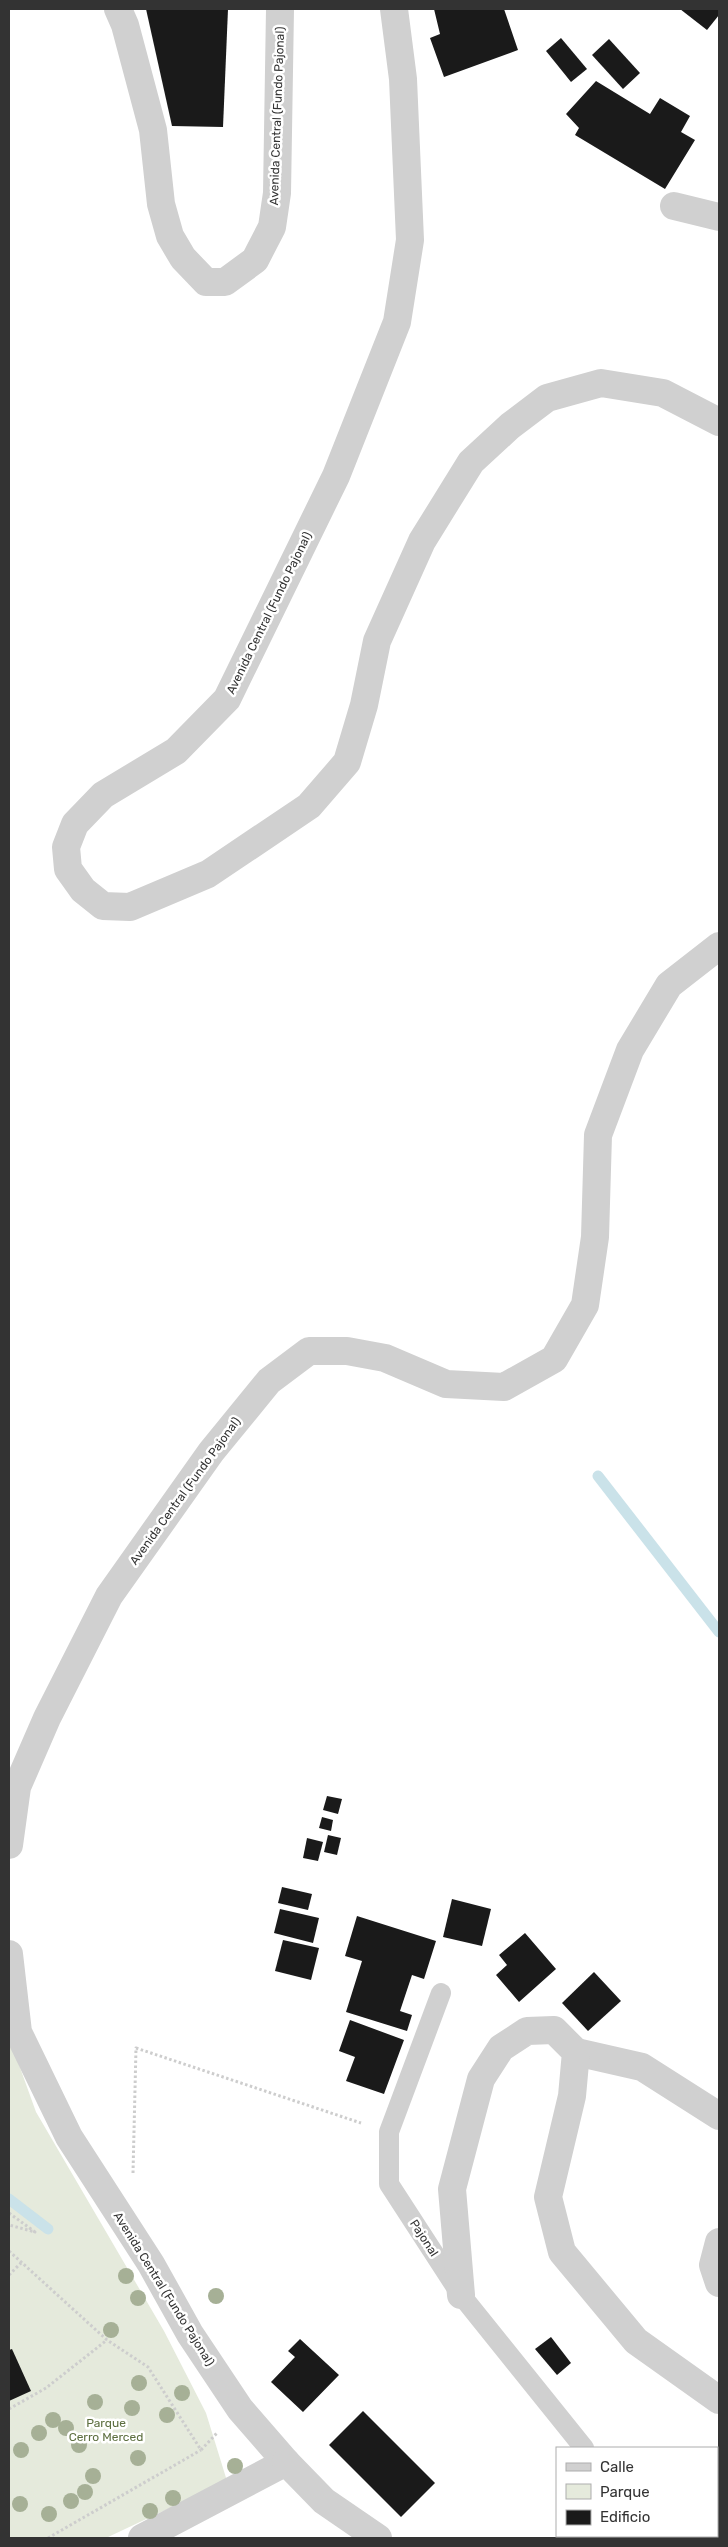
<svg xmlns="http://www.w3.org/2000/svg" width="728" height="2547" font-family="Rubik,sans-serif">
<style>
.green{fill:#e5eadc}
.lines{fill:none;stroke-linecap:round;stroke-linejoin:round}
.stream{stroke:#cae2e9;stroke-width:11}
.building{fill:#1a1a1a}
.path{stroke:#cdcdcd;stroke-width:3;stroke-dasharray:2.5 2.5;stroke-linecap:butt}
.service{stroke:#d0d0d0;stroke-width:20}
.minor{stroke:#d0d0d0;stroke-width:28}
.tree{fill:#a6b096}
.labels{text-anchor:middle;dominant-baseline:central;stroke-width:5;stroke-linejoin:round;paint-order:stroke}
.street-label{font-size:12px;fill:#333;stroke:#fff}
.park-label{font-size:12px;fill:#5d6f40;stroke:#fff}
</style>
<rect width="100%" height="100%" fill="#fff"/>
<path class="green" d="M 9,2037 L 36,2112 L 164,2331 L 206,2413 L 227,2481 L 106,2538 L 9,2538 Z"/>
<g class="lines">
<g class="stream">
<path d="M 598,1476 L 719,1632"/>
<path d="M 9,2199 L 48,2229"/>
</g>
</g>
<g class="building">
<path d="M 146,9 L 228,9 L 223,127 L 172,126 Z"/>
<path d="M 434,9 L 504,9 L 518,50 L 444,77 L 430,38 L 440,34 Z"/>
<path d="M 680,9 L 719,9 L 719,15 L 707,30 Z"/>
<path d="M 561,38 L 587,69 L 571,82 L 546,51 Z"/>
<path d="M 609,39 L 640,73 L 623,89 L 592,55 Z"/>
<path d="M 596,81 L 650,114 L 660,98 L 690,116 L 681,132 L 695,140 L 665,189 L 575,135 L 579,128 L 566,114 Z"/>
<path d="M 327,1796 L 342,1799 L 338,1814 L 323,1810 Z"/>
<path d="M 322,1817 L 333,1820 L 331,1831 L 319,1828 Z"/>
<path d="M 328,1835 L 341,1838 L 337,1855 L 324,1852 Z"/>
<path d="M 307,1838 L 323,1842 L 318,1861 L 303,1858 Z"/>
<path d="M 282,1887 L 312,1894 L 308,1910 L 278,1903 Z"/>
<path d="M 452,1899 L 491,1909 L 482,1946 L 443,1937 Z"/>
<path d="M 280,1909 L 319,1918 L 313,1943 L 274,1933 Z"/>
<path d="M 357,1916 L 436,1941 L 424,1979 L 412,1975 L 400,2011 L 412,2015 L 407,2031 L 346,2012 L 362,1961 L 345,1956 Z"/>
<path d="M 525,1933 L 556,1969 L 519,2002 L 496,1975 L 507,1965 L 499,1955 Z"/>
<path d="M 283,1940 L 319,1948 L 311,1980 L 275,1971 Z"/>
<path d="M 594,1972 L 621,2001 L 588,2031 L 562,2003 Z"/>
<path d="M 350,2020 L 404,2040 L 384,2094 L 346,2081 L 355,2057 L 339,2051 Z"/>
<path d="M 551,2337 L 571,2363 L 557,2375 L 535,2349 Z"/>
<path d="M 300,2339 L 339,2375 L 303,2412 L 271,2382 L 295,2357 L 288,2351 Z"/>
<path d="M 12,2349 L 31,2391 L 9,2401 L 9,2350 Z"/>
<path d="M 363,2411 L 435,2483 L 401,2517 L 329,2445 Z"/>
</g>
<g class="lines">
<g class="path">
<path d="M 133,2173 L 136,2048 L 361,2123"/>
<path d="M 9,2213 L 35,2232 L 9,2225"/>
<path d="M 9,2251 L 107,2340 L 148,2367 L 201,2450 L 217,2433"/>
<path d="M 9,2275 L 21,2263"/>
<path d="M 9,2409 L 46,2388 L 107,2340"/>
<path d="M 48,2538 L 201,2450"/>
</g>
<g class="service">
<path d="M 441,1993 L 389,2132 L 389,2184 L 461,2295 L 584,2448"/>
<path d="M 677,2536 L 680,2538"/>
</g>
<g class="minor">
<path d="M 118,9 L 125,25 L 153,130 L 161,204 L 170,236 L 183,258 L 206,282 L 225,282 L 255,260 L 272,227 L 277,193 L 280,9"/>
<path d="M 394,9 L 403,79 L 410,240 L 397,322 L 336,476 L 227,699 L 176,751 L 103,795 L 75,824 L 66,847 L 68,869 L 83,890 L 103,906 L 130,907 L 208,874 L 309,806 L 347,762 L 364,705 L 377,641 L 422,541 L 471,462 L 510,426 L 547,398 L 601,383 L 663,393 L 719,422"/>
<path d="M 674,206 L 719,217"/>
<path d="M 9,1845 L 17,1787 L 47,1718 L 109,1596 L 211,1452 L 269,1381 L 309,1351 L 347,1351 L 385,1358 L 446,1384 L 504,1387 L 554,1359 L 585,1305 L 595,1237 L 598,1135 L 630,1050 L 669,985 L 719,946"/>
<path d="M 9,1954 L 18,2032 L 69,2137 L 151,2264 L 190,2334 L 240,2409 L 286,2462 L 142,2538"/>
<path d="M 576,2052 L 642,2067 L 719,2116"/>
<path d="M 719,2242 L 713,2265 L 719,2283"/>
<path d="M 461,2295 L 452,2189 L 481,2079 L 501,2048 L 527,2031 L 554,2030 L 576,2052 L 572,2096 L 548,2197 L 562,2252 L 636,2341 L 719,2400"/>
<path d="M 286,2462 L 324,2501 L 378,2538"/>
</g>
</g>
<g class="tree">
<circle cx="126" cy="2276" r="8"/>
<circle cx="216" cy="2296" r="8"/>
<circle cx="138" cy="2298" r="8"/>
<circle cx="111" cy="2330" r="8"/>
<circle cx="139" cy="2383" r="8"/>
<circle cx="182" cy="2393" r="8"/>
<circle cx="95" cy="2402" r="8"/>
<circle cx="132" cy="2408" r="8"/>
<circle cx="167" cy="2415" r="8"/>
<circle cx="53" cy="2420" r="8"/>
<circle cx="66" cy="2428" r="8"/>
<circle cx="39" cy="2433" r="8"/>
<circle cx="79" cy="2445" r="8"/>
<circle cx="21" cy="2450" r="8"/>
<circle cx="138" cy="2458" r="8"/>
<circle cx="235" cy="2466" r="8"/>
<circle cx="93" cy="2476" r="8"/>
<circle cx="85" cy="2492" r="8"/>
<circle cx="173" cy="2498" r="8"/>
<circle cx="71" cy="2501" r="8"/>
<circle cx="20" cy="2504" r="8"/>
<circle cx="150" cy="2511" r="8"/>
<circle cx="49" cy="2514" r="8"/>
</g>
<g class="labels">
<g class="street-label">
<text transform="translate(277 116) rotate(-88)">Avenida Central (Fundo Pajonal)</text>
<text transform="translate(269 613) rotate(-64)">Avenida Central (Fundo Pajonal)</text>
<text transform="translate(185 1491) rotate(-54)">Avenida Central (Fundo Pajonal)</text>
<text transform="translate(424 2238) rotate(57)">Pajonal</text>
<text transform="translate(164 2289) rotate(58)">Avenida Central (Fundo Pajonal)</text>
</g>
<g class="park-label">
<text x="106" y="2423">Parque<tspan x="106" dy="14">Cerro Merced</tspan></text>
</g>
</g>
<rect width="728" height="2547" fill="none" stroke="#333333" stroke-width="20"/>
<rect x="556" y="2447" width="162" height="90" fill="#ffffff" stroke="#adadad"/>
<rect x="566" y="2463" width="25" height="8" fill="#d0d0d0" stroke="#adadad"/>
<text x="600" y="2472" font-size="15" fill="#333333">Calle</text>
<rect x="566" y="2484" width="25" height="15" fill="#e5eadc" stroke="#adadad"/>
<text x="600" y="2497" font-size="15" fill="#333333">Parque</text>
<rect x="566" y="2510" width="25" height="15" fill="#1a1a1a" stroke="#adadad"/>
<text x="600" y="2522" font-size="15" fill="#333333">Edificio</text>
</svg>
